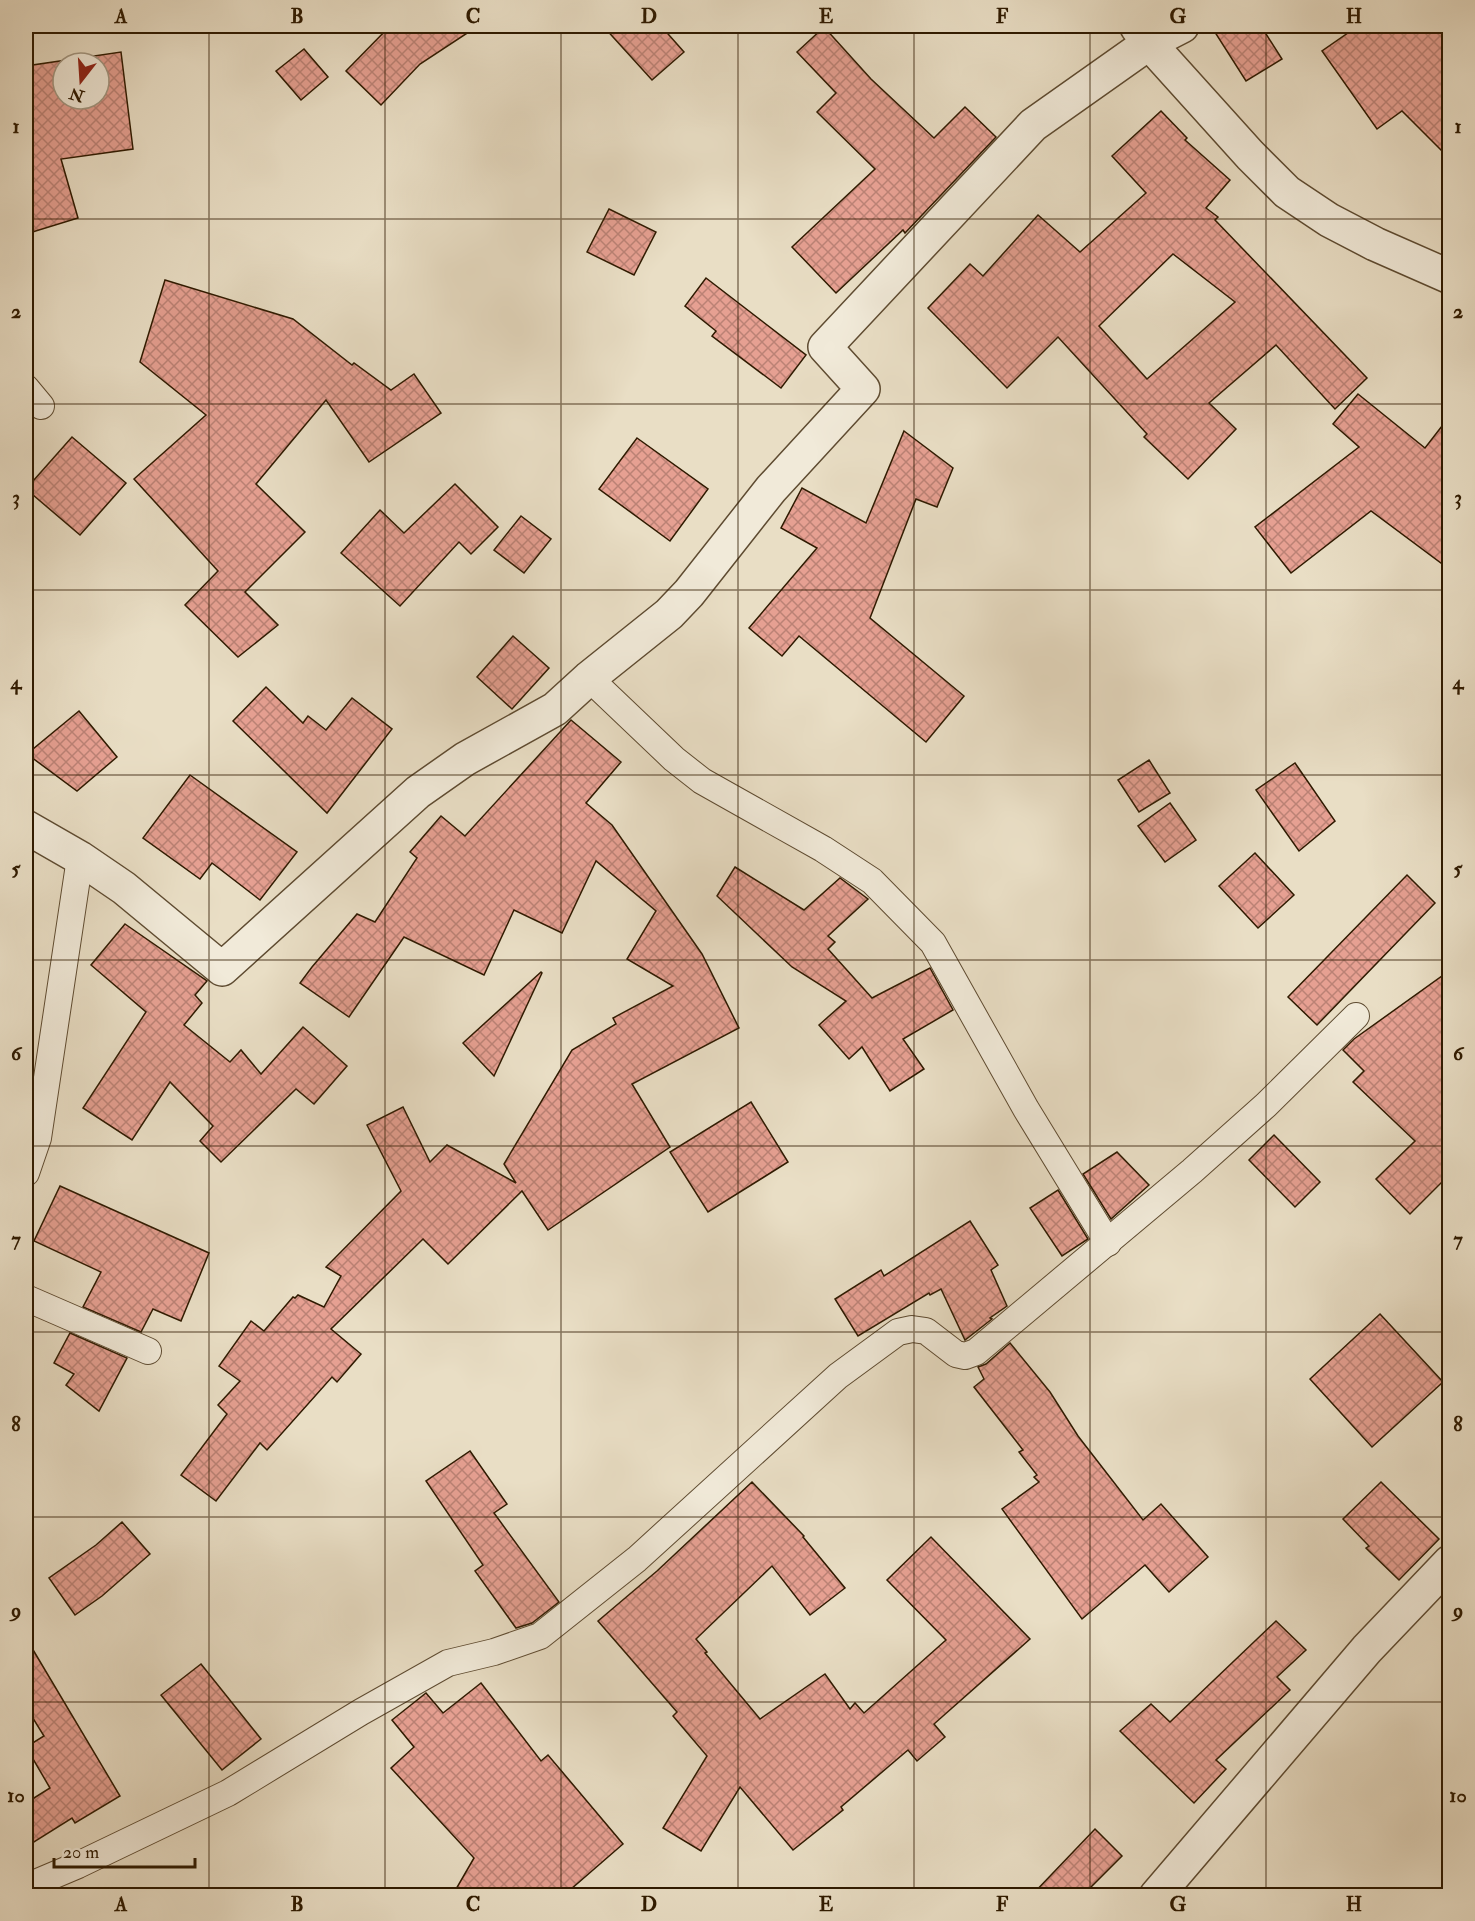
<svg xmlns="http://www.w3.org/2000/svg" width="1475" height="1921" font-family="'IM FELL Double Pica',serif">
<style>
.building{fill:url(#building-cross-hatch);stroke:#2f1a00;stroke-width:1.5;fill-rule:evenodd}
.lines{fill:none;stroke-linecap:round;stroke-linejoin:round}
.lane-casing{stroke:#5e4b31;stroke-width:28}
.street-casing{stroke:#5e4b31;stroke-width:36}
.lane{stroke:#f1ead9;stroke-width:26}
.street{stroke:#f1ead9;stroke-width:33}
.grid{fill:none;stroke:#2f1a00;stroke-width:1.5;stroke-opacity:0.55}
.neatline{fill:none;stroke:#2f1a00;stroke-width:2}
.grid-label{font-size:20px;text-anchor:middle;font-weight:bold;fill:#2f1a00}
</style>
<defs>
<pattern id="building-cross-hatch" width="8" height="8" patternUnits="userSpaceOnUse" patternTransform="scale(1.5)"><rect width="8" height="8" fill="#e6a092"/><path d="M0 0l8 8M0 8l8-8" fill="none" stroke="#bb8275"/></pattern>
</defs>
<rect width="100%" height="100%" fill="#e9dec5"/>
<filter id="stains"><feTurbulence type="fractalNoise" baseFrequency=".00333" numOctaves="4"/><feColorMatrix values="0 0 0 0 .2 0 0 0 0 .09 0 0 0 0 .02 0 0 0 .5 -.17"/></filter>
<radialGradient id="worn" r=".72"><stop offset=".6" stop-color="#630" stop-opacity="0"/><stop offset="1" stop-color="#630" stop-opacity=".3"/></radialGradient>
<g class="building">
<path d="M 390,26 L 478,26 L 420,64 L 381,105 L 346,71 Z"/>
<path d="M 603,26 L 661,26 L 684,52 L 652,80 Z"/>
<path d="M 1211,26 L 1261,26 L 1282,59 L 1246,81 Z"/>
<path d="M 1358,26 L 1449,26 L 1449,158 L 1402,111 L 1377,129 L 1322,51 Z"/>
<path d="M 824,27 L 871,79 L 934,138 L 965,107 L 996,137 L 905,233 L 903,230 L 836,293 L 792,247 L 875,169 L 817,112 L 836,93 L 797,52 Z"/>
<path d="M 304,49 L 328,77 L 301,100 L 276,71 Z"/>
<path d="M 121,52 L 133,149 L 61,159 L 78,218 L 26,234 L 26,66 ZM 63,63 L 99,63 L 99,99 L 63,99 Z"/>
<path d="M 1161,111 L 1187,138 L 1185,140 L 1230,180 L 1206,208 L 1218,217 L 1215,220 L 1367,378 L 1335,409 L 1276,345 L 1209,403 L 1236,429 L 1188,479 L 1144,437 L 1147,434 L 1058,337 L 1007,388 L 928,308 L 970,264 L 983,276 L 1038,215 L 1080,252 L 1146,193 L 1112,156 ZM 1173,254 L 1235,302 L 1147,379 L 1099,326 Z"/>
<path d="M 609,209 L 656,232 L 634,275 L 587,252 Z"/>
<path d="M 706,278 L 806,355 L 781,388 L 712,336 L 716,331 L 685,306 Z"/>
<path d="M 165,280 L 293,319 L 352,365 L 354,363 L 391,390 L 414,374 L 441,413 L 369,462 L 326,400 L 256,484 L 305,532 L 245,592 L 278,625 L 238,657 L 185,605 L 218,571 L 134,479 L 206,415 L 140,362 Z"/>
<path d="M 1358,394 L 1425,448 L 1449,417 L 1449,569 L 1371,511 L 1291,573 L 1255,527 L 1359,447 L 1333,424 Z"/>
<path d="M 904,431 L 953,468 L 937,507 L 916,499 L 870,618 L 964,696 L 926,742 L 799,636 L 782,656 L 749,628 L 817,548 L 781,528 L 802,488 L 866,523 Z"/>
<path d="M 72,437 L 126,483 L 80,535 L 26,489 Z"/>
<path d="M 637,438 L 708,489 L 670,541 L 599,489 Z"/>
<path d="M 455,484 L 498,527 L 471,554 L 459,542 L 400,606 L 341,553 L 380,510 L 404,533 Z"/>
<path d="M 521,516 L 551,539 L 524,573 L 494,550 Z"/>
<path d="M 513,636 L 549,668 L 512,709 L 477,677 Z"/>
<path d="M 266,687 L 303,723 L 308,716 L 326,730 L 352,698 L 392,729 L 327,813 L 233,721 Z"/>
<path d="M 79,711 L 117,757 L 77,791 L 27,754 Z"/>
<path d="M 571,720 L 621,762 L 586,803 L 612,825 L 702,954 L 739,1028 L 632,1084 L 670,1147 L 548,1230 L 522,1191 L 448,1264 L 423,1239 L 331,1329 L 361,1354 L 337,1382 L 332,1377 L 267,1450 L 260,1443 L 216,1501 L 181,1475 L 227,1414 L 218,1405 L 240,1381 L 219,1366 L 251,1321 L 264,1331 L 293,1297 L 295,1298 L 298,1295 L 324,1307 L 341,1276 L 326,1267 L 401,1191 L 367,1125 L 403,1107 L 430,1162 L 447,1145 L 516,1183 L 504,1164 L 572,1050 L 616,1024 L 613,1018 L 673,986 L 627,959 L 656,911 L 596,861 L 562,933 L 514,910 L 484,975 L 404,937 L 349,1017 L 300,983 L 312,967 L 357,914 L 375,922 L 417,858 L 410,852 L 441,816 L 465,836 Z"/>
<path d="M 1149,760 L 1170,793 L 1139,812 L 1118,780 Z"/>
<path d="M 1295,763 L 1335,821 L 1299,851 L 1256,790 Z"/>
<path d="M 190,775 L 297,852 L 260,900 L 212,863 L 200,879 L 143,838 Z"/>
<path d="M 1170,803 L 1196,840 L 1165,862 L 1138,826 Z"/>
<path d="M 1255,853 L 1294,895 L 1258,928 L 1219,886 Z"/>
<path d="M 735,867 L 804,910 L 840,878 L 868,899 L 828,936 L 835,942 L 828,949 L 872,998 L 930,968 L 953,1010 L 903,1039 L 924,1069 L 890,1091 L 862,1047 L 849,1059 L 819,1025 L 846,1001 L 792,967 L 717,896 Z"/>
<path d="M 1407,875 L 1435,903 L 1317,1025 L 1288,997 Z"/>
<path d="M 125,924 L 207,981 L 195,995 L 202,1003 L 184,1025 L 230,1062 L 241,1050 L 261,1074 L 303,1027 L 347,1066 L 314,1104 L 296,1089 L 221,1162 L 200,1141 L 213,1126 L 170,1082 L 132,1140 L 83,1108 L 146,1012 L 91,965 Z"/>
<path d="M 1449,971 L 1449,1175 L 1410,1214 L 1376,1179 L 1415,1141 L 1353,1082 L 1364,1071 L 1343,1050 L 1354,1039 Z"/>
<path d="M 541,972 L 542,973 L 494,1076 L 463,1043 Z"/>
<path d="M 751,1102 L 788,1162 L 708,1212 L 670,1152 Z"/>
<path d="M 1274,1135 L 1320,1182 L 1295,1207 L 1249,1160 Z"/>
<path d="M 1117,1152 L 1149,1185 L 1111,1219 L 1083,1174 Z"/>
<path d="M 60,1186 L 209,1253 L 181,1321 L 153,1309 L 141,1332 L 83,1307 L 101,1272 L 34,1241 Z"/>
<path d="M 1058,1190 L 1088,1239 L 1062,1256 L 1030,1208 Z"/>
<path d="M 970,1221 L 998,1265 L 991,1270 L 1007,1306 L 990,1318 L 992,1319 L 965,1340 L 941,1289 L 930,1295 L 929,1293 L 858,1336 L 835,1299 L 881,1270 L 884,1276 Z"/>
<path d="M 1380,1314 L 1443,1382 L 1372,1447 L 1310,1379 Z"/>
<path d="M 70,1333 L 127,1358 L 99,1411 L 66,1385 L 74,1374 L 54,1363 Z"/>
<path d="M 1010,1343 L 1050,1392 L 1078,1436 L 1143,1520 L 1161,1504 L 1208,1557 L 1169,1592 L 1145,1565 L 1082,1619 L 1002,1509 L 1039,1482 L 1034,1477 L 1037,1475 L 1019,1452 L 1023,1450 L 974,1387 L 984,1379 L 978,1367 L 986,1364 Z"/>
<path d="M 470,1451 L 507,1504 L 494,1513 L 559,1602 L 532,1623 L 516,1628 L 475,1571 L 483,1565 L 426,1481 Z"/>
<path d="M 752,1482 L 804,1536 L 803,1537 L 845,1588 L 810,1615 L 772,1566 L 696,1639 L 707,1652 L 705,1653 L 760,1719 L 825,1674 L 850,1709 L 855,1703 L 864,1713 L 946,1640 L 887,1580 L 931,1537 L 1030,1639 L 934,1724 L 945,1737 L 917,1761 L 908,1750 L 841,1807 L 843,1810 L 793,1850 L 740,1787 L 701,1851 L 663,1828 L 707,1756 L 673,1716 L 677,1712 L 598,1621 L 657,1571 Z"/>
<path d="M 1381,1482 L 1439,1539 L 1399,1580 L 1366,1548 L 1369,1546 L 1343,1519 Z"/>
<path d="M 122,1522 L 150,1554 L 102,1596 L 75,1615 L 49,1578 L 96,1545 Z"/>
<path d="M 1276,1621 L 1306,1650 L 1277,1677 L 1290,1690 L 1216,1760 L 1226,1769 L 1194,1803 L 1120,1731 L 1151,1704 L 1170,1722 Z"/>
<path d="M 26,1638 L 120,1796 L 75,1823 L 72,1818 L 26,1847 L 26,1803 L 50,1788 L 26,1747 L 44,1736 L 26,1707 Z"/>
<path d="M 201,1664 L 261,1739 L 222,1770 L 161,1695 Z"/>
<path d="M 481,1683 L 541,1761 L 548,1755 L 623,1844 L 563,1896 L 452,1896 L 474,1858 L 391,1768 L 414,1747 L 392,1720 L 426,1693 L 443,1713 Z"/>
<path d="M 1095,1829 L 1122,1856 L 1082,1896 L 1031,1896 Z"/>
</g>
<g class="lines">
<defs>
<g id="lane">
<path d="M 26,388 L 41,406"/>
<path d="M 589,678 L 674,759 L 702,781 L 823,849 L 872,881 L 933,943 L 1026,1109 L 1108,1243"/>
<path d="M 26,1173 L 38,1138 L 80,858"/>
<path d="M 26,1298 L 148,1351"/>
<path d="M 26,1887 L 78,1865 L 228,1793 L 361,1712 L 448,1663 L 494,1652 L 540,1636 L 637,1559 L 838,1376 L 898,1332 L 912,1329 L 926,1331 L 956,1354 L 965,1356 L 976,1352 L 1192,1171 L 1266,1105 L 1356,1016"/>
</g>
<g id="street">
<path d="M 1137,27 L 1149,43 L 1250,155 L 1287,192 L 1329,220 L 1375,244 L 1450,277"/>
<path d="M 26,827 L 80,858 L 124,888 L 222,969 L 418,792 L 465,759 L 555,709 L 589,678 L 669,614 L 689,593 L 771,489 L 863,389 L 825,347 L 1033,125 L 1149,43 L 1182,26"/>
<path d="M 1156,1896 L 1367,1649 L 1450,1562"/>
</g>
</defs>
<use href="#lane" class="lane-casing"/>
<use href="#street" class="street-casing"/>
<use href="#lane" class="lane"/>
<use href="#street" class="street"/>
</g>
<path class="grid" d="M 209,26 L 209,1896M 385,26 L 385,1896M 561,26 L 561,1896M 738,26 L 738,1896M 914,26 L 914,1896M 1090,26 L 1090,1896M 1266,26 L 1266,1896M 26,219 L 1450,219M 26,404 L 1450,404M 26,590 L 1450,590M 26,775 L 1450,775M 26,960 L 1450,960M 26,1146 L 1450,1146M 26,1332 L 1450,1332M 26,1517 L 1450,1517M 26,1702 L 1450,1702"/>
<rect width="1475" height="1921" fill="none" stroke="#e9dec5" stroke-width="66"/>
<g transform="translate(81 81) rotate(197)"><circle r="28" fill="#f1ead9" stroke="#a39782" stroke-width="1.5"/>
<path d="M0-4.5L10 22L0 15L-10 22Z" fill="#8f2418"/>
<text y="-9" font-size="16" font-weight="bold" text-anchor="middle" fill="#2f1a00">N</text>
</g>
<path d="M54 1858v9h141v-9" fill="none" stroke="#2f1a00" stroke-width="3"/>
<text x="63" y="1858" font-size="18" fill="#2f1a00" stroke="#f1ead9" stroke-width="4.5" paint-order="stroke">20 m</text>
<rect x="33" y="33" width="1409" height="1855" class="neatline"/>
<g class="grid-label">
<text x="121" y="23">A</text>
<text x="297" y="23">B</text>
<text x="473" y="23">C</text>
<text x="649" y="23">D</text>
<text x="826" y="23">E</text>
<text x="1002" y="23">F</text>
<text x="1178" y="23">G</text>
<text x="1354" y="23">H</text>
<text x="16" y="133">1</text>
<text x="1458" y="133">1</text>
<text x="16" y="318">2</text>
<text x="1458" y="318">2</text>
<text x="16" y="504">3</text>
<text x="1458" y="504">3</text>
<text x="16" y="689">4</text>
<text x="1458" y="689">4</text>
<text x="16" y="875">5</text>
<text x="1458" y="875">5</text>
<text x="16" y="1060">6</text>
<text x="1458" y="1060">6</text>
<text x="16" y="1246">7</text>
<text x="1458" y="1246">7</text>
<text x="16" y="1431">8</text>
<text x="1458" y="1431">8</text>
<text x="16" y="1617">9</text>
<text x="1458" y="1617">9</text>
<text x="16" y="1802">10</text>
<text x="1458" y="1802">10</text>
<text x="121" y="1911">A</text>
<text x="297" y="1911">B</text>
<text x="473" y="1911">C</text>
<text x="649" y="1911">D</text>
<text x="826" y="1911">E</text>
<text x="1002" y="1911">F</text>
<text x="1178" y="1911">G</text>
<text x="1354" y="1911">H</text>
</g>
<rect width="100%" height="100%" filter="url(#stains)"/>
<rect width="100%" height="100%" fill="url(#worn)"/>
</svg>
